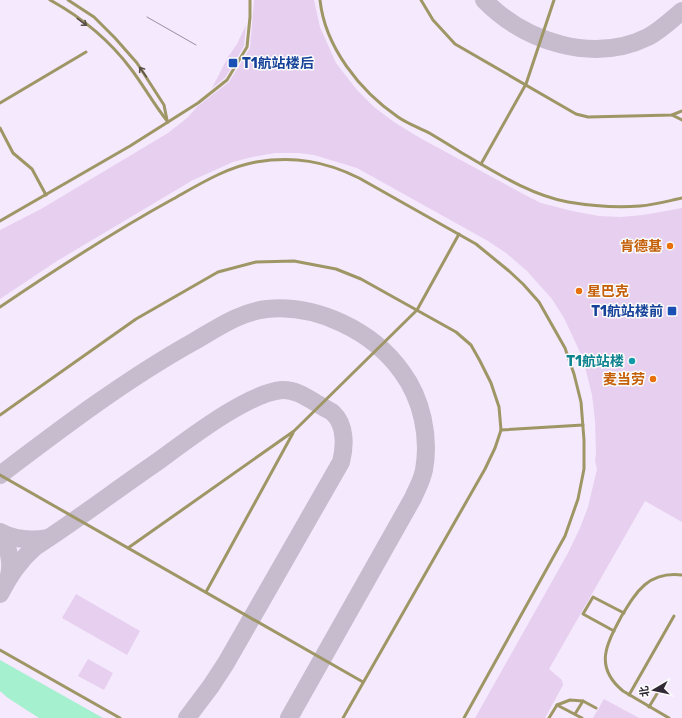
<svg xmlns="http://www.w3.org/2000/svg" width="682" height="718" font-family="Rubik,'Noto Sans SC',sans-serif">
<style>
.green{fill:#a5f0ce}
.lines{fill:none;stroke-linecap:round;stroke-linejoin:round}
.taxiway{stroke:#c7bcce;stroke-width:18}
.building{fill:#e7cfef}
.lane{stroke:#9f9666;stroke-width:3}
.tram{stroke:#998fa0;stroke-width:1}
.oneway{stroke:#584f47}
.transit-dot{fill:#1a4fb4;stroke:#fbfbfb;stroke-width:1.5}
.food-dot{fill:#e8710a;stroke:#fbfbfb;stroke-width:1.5}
.culture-dot{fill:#0f9aa8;stroke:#fbfbfb;stroke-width:1.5}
.labels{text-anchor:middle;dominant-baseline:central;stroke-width:3;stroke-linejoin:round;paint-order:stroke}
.transit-label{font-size:14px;font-weight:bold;fill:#164399;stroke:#fbfbfb;text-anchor:start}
.food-label{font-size:14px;font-weight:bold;fill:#c56008;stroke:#fbfbfb;text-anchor:end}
.culture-label{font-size:14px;font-weight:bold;fill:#0d838f;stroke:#fbfbfb;text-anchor:end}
</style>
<rect width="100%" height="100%" fill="#f5e9fd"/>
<path class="green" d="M 0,660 L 103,718 L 39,718 L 8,698 L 0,691 Z"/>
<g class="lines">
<g class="taxiway">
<path d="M 484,0 C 525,42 593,64 648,37 C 661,30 671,20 682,11"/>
<path d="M 0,475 C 62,428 125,380 193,342 C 216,329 239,312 267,309 C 317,304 373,331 402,372 C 422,399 430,437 424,470 C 422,480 417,489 413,498 L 289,718"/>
<path d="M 0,532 C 15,540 31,541 48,538"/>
<path d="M 0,534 C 9,547 13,564 8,579"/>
<path d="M 0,594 C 10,575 19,561 35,547 C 77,520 116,490 157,462 C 186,441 247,393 282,390 C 297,389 310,400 323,407 C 326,409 331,411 333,413 C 346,425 345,447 341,462 L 226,663 L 211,686 L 187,718"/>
</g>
</g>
<g class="building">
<path d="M 254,0 L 314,0 L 320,27 L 336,63 L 357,90 L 374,107 L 394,122 L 420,138 L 527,196 L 541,203 L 572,211 L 599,216 L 621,217 L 643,215 L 682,208 L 682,522 L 645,501 L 549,669 L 562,680 L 563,685 L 545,718 L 475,718 L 568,553 L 580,528 L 588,507 L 597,469 L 595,461 L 596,453 L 595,420 L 592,395 L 586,371 L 579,350 L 564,318 L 552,299 L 527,271 L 506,253 L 488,241 L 357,168 L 314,155 L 298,153 L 275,153 L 252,157 L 233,162 L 193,180 L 57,261 L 0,299 L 0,230 L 41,209 L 168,133 L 187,118 L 198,106 L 229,82 L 250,48 Z"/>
<path d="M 246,25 L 244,46 L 225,78 L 212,88 L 228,57 L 237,44 Z"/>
<path d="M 76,594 L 140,631 L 127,655 L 62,618 Z"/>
<path d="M 88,659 L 113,673 L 104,690 L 78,676 Z"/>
<path d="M 604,699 L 639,718 L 593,718 Z"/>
</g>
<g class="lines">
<g class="lane">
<path d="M 50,0 C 81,17 110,41 131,69 C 144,86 154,105 168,122"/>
<path d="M 68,0 L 94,17 L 115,38 L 137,63 L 164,105 L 167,120"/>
<path d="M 320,0 C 325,47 360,91 398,117 C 408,124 420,128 431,134 C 441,140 451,146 462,153 C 495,172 530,195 568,202 C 592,206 616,208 640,206 C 654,205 668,201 682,198"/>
<path d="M 421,0 L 433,20 L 455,44 L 576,114 L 588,117 L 672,115 L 682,111"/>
<path d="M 0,103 L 86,52"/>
<path d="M 672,115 L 682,120"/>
<path d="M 0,128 L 13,153 L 32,169 L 46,195"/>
<path d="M 481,164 L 526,84 L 554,0"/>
<path d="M 0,221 L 130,146 L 198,103 L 227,80 L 247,47 L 250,17 L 250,0"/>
<path d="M 0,307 C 56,269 113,232 173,199 C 198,185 227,167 256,162 C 294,156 325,161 359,178 L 476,244 L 509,271 L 523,284 L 539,302 L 565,348 L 574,374 L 581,402 L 584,440 L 584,469 L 578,499 L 565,536 L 464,718"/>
<path d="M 0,415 L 136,319 L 218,272 L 256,262 L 294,261 L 336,269 L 361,279 L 456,332 L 471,345 L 480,361 L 491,383 L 499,407 L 501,430 L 495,448 L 485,469 L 343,718"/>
<path d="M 501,430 L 583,425"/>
<path d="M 0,475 L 363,682"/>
<path d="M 128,548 L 294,431 L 417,310 L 459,234"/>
<path d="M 206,592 L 293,433"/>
<path d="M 614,631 L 583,614 L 593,597 L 624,613"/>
<path d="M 0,650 L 120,718"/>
<path d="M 629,695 L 674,616"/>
<path d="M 557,705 L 570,700 L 583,701"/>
<path d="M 649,707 L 658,692"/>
<path d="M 575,714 L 583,701 L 596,708"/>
<path d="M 549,718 L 557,705 L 582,718"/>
<path d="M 669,718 L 623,691 C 594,667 606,645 621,617 C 636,592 648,571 682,575"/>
</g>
<path class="tram" d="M 147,17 L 196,45"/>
</g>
<defs><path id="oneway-shaft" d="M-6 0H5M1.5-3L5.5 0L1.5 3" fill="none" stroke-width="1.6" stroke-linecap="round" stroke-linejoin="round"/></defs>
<g class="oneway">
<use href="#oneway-shaft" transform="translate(82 22) rotate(37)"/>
<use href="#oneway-shaft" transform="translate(143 72) rotate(-125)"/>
</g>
<g class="transit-dot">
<rect x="228" y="58" width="10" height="10" rx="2"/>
<rect x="667" y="306" width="10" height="10" rx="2"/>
</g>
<g class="food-dot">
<circle cx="670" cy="246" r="4"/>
<circle cx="579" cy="291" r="4"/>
<circle cx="653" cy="379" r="4"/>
</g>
<circle class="culture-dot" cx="632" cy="361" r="4"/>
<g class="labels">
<g class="transit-label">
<text x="242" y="63">T1航站楼后</text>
<text x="663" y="311" text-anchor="end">T1航站楼前</text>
</g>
<g class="food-label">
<text x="662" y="246">肯德基</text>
<text x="587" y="291" text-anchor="start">星巴克</text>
<text x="645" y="379">麦当劳</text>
</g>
<g class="culture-label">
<text x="624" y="361">T1航站楼</text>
</g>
</g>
<g transform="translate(654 690) rotate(261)" stroke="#fbfbfb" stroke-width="3" paint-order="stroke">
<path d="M0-3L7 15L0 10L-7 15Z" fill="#312936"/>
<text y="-6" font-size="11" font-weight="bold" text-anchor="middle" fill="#312936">北</text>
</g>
</svg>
